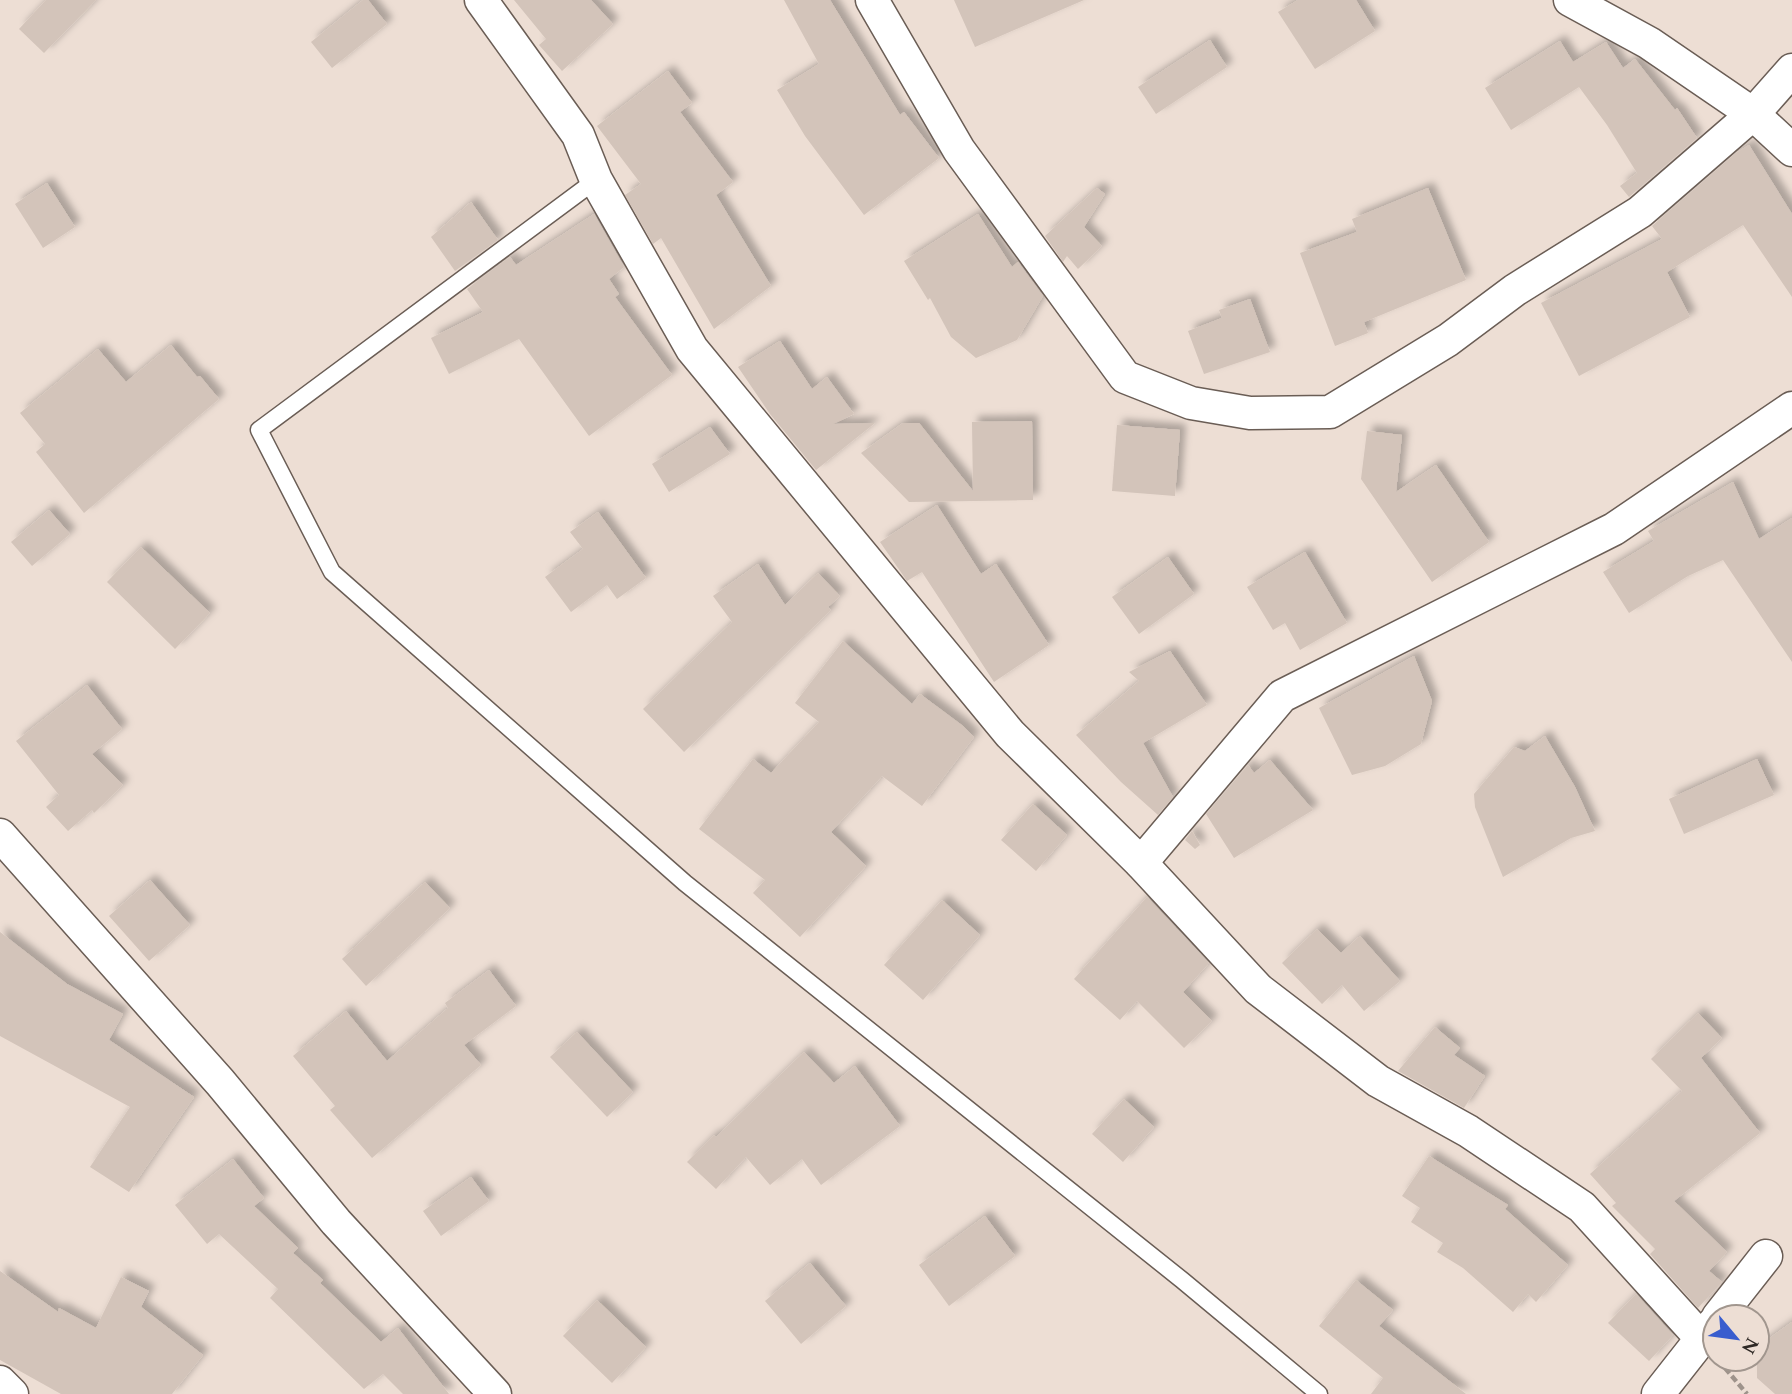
<svg xmlns="http://www.w3.org/2000/svg" width="1792" height="1394" font-family="Spectral,serif">
<style>
.building{fill:#d3c4ba;filter:url(#shadow)}
.lines{fill:none;stroke-linecap:round;stroke-linejoin:round}
.service-casing{stroke:#6a5d55;stroke-width:19}
.minor-casing{stroke:#6a5d55;stroke-width:35}
.path{stroke:#9e938b;stroke-width:4.5;stroke-dasharray:7 3.5;stroke-linecap:butt}
.service{stroke:#fff;stroke-width:16}
.minor{stroke:#fff;stroke-width:32}
</style>
<defs>
<filter id="shadow"><feDropShadow dx="6" dy="-6" stdDeviation="3.5" flood-color="#0004"/></filter>
</defs>
<rect width="100%" height="100%" fill="#edded4"/>
<g class="building">
<path d="M 46,0 L 96,0 L 44,53 L 19,29 Z"/>
<path d="M 363,0 L 368,0 L 387,24 L 332,68 L 311,42 Z"/>
<path d="M 514,0 L 591,0 L 613,24 L 562,71 L 539,45 L 546,39 Z"/>
<path d="M 784,0 L 830,0 L 900,115 L 904,112 L 939,158 L 864,215 L 805,136 L 777,90 L 819,64 Z"/>
<path d="M 954,0 L 1084,0 L 975,47 Z"/>
<path d="M 1298,0 L 1356,0 L 1375,31 L 1315,69 L 1278,12 Z"/>
<path d="M 1210,40 L 1227,67 L 1156,114 L 1138,87 Z"/>
<path d="M 1560,41 L 1573,62 L 1606,42 L 1623,68 L 1635,59 L 1675,110 L 1677,108 L 1697,138 L 1629,197 L 1620,186 L 1637,173 L 1607,125 L 1579,87 L 1511,130 L 1485,88 Z"/>
<path d="M 668,71 L 692,103 L 680,112 L 733,182 L 716,195 L 771,286 L 714,329 L 661,238 L 653,244 L 625,195 L 641,184 L 597,126 Z"/>
<path d="M 1749,145 L 1792,214 L 1792,297 L 1743,225 L 1667,272 L 1690,317 L 1579,376 L 1541,303 L 1662,239 L 1652,226 L 1736,153 Z"/>
<path d="M 47,183 L 75,227 L 43,248 L 15,204 Z"/>
<path d="M 1097,188 L 1105,194 L 1084,227 L 1102,246 L 1078,269 L 1067,256 L 1063,262 L 1045,236 Z"/>
<path d="M 1428,188 L 1466,280 L 1364,322 L 1368,333 L 1335,346 L 1300,253 L 1357,232 L 1352,219 Z"/>
<path d="M 471,202 L 498,240 L 455,271 L 431,237 Z"/>
<path d="M 594,214 L 624,267 L 609,279 L 619,294 L 615,297 L 672,375 L 589,436 L 519,339 L 449,374 L 431,338 L 483,312 L 467,289 L 510,257 L 516,265 Z"/>
<path d="M 978,214 L 1012,267 L 1018,262 L 1043,296 L 1017,340 L 976,358 L 951,337 L 930,298 L 928,300 L 904,261 Z"/>
<path d="M 1250,299 L 1270,352 L 1204,374 L 1188,331 L 1222,318 L 1219,310 Z"/>
<path d="M 780,341 L 812,389 L 827,377 L 854,414 L 833,424 L 875,423 L 816,470 L 770,414 L 738,367 Z"/>
<path d="M 171,345 L 197,377 L 200,376 L 219,399 L 84,513 L 36,452 L 45,444 L 20,413 L 98,349 L 126,382 Z"/>
<path d="M 1032,421 L 1033,500 L 909,502 L 861,453 L 903,423 L 919,423 L 973,491 L 972,422 Z"/>
<path d="M 1117,425 L 1180,430 L 1175,496 L 1112,491 Z"/>
<path d="M 710,427 L 730,454 L 669,492 L 652,464 Z"/>
<path d="M 1367,431 L 1402,435 L 1396,492 L 1436,465 L 1489,542 L 1432,582 L 1361,479 Z"/>
<path d="M 1733,482 L 1759,539 L 1792,518 L 1792,662 L 1723,560 L 1688,576 L 1629,613 L 1603,572 L 1654,541 L 1648,531 Z"/>
<path d="M 937,505 L 981,574 L 996,564 L 1049,645 L 994,682 L 922,572 L 907,581 L 880,542 Z"/>
<path d="M 49,510 L 70,534 L 32,566 L 11,542 Z"/>
<path d="M 598,512 L 646,578 L 617,599 L 607,585 L 571,612 L 545,577 L 583,549 L 570,532 Z"/>
<path d="M 141,547 L 210,613 L 175,649 L 107,582 Z"/>
<path d="M 1305,552 L 1347,623 L 1300,650 L 1285,623 L 1273,630 L 1247,587 Z"/>
<path d="M 1168,557 L 1194,594 L 1139,634 L 1112,597 Z"/>
<path d="M 758,564 L 785,605 L 818,573 L 840,596 L 828,607 L 831,610 L 684,752 L 643,709 L 732,622 L 713,596 Z"/>
<path d="M 843,641 L 912,704 L 920,694 L 963,726 L 974,737 L 922,806 L 882,776 L 831,832 L 866,866 L 800,937 L 753,893 L 765,880 L 699,829 L 753,759 L 771,773 L 819,722 L 795,703 Z"/>
<path d="M 1170,651 L 1207,705 L 1143,743 L 1173,797 L 1158,815 L 1121,782 L 1076,735 L 1139,681 L 1129,672 Z"/>
<path d="M 1414,656 L 1432,701 L 1421,744 L 1385,766 L 1352,775 L 1319,708 Z"/>
<path d="M 87,685 L 122,729 L 92,754 L 123,785 L 94,813 L 92,810 L 68,831 L 46,807 L 59,795 L 16,741 Z"/>
<path d="M 1545,736 L 1575,787 L 1595,831 L 1571,838 L 1503,877 L 1475,807 L 1474,794 L 1514,747 L 1525,751 Z"/>
<path d="M 1757,759 L 1774,795 L 1684,834 L 1669,799 Z"/>
<path d="M 1270,760 L 1313,810 L 1234,858 L 1206,814 L 1248,765 L 1254,773 Z"/>
<path d="M 1033,804 L 1067,835 L 1036,871 L 1001,840 Z"/>
<path d="M 1192,831 L 1200,845 L 1195,849 L 1185,840 Z"/>
<path d="M 150,880 L 190,925 L 149,961 L 109,916 Z"/>
<path d="M 425,882 L 450,908 L 366,986 L 342,959 Z"/>
<path d="M 1147,897 L 1209,963 L 1183,992 L 1212,1021 L 1184,1048 L 1137,1001 L 1120,1020 L 1074,979 Z"/>
<path d="M 942,900 L 980,935 L 923,1000 L 884,965 Z"/>
<path d="M 1317,929 L 1341,953 L 1360,936 L 1400,981 L 1364,1011 L 1342,985 L 1322,1004 L 1282,963 Z"/>
<path d="M 0,932 L 67,984 L 123,1014 L 109,1040 L 194,1097 L 129,1192 L 90,1167 L 130,1107 L 0,1036 Z"/>
<path d="M 489,970 L 516,1006 L 464,1045 L 481,1065 L 372,1158 L 330,1110 L 335,1106 L 293,1056 L 346,1011 L 387,1061 L 448,1008 L 445,1003 Z"/>
<path d="M 1698,1013 L 1722,1038 L 1701,1058 L 1760,1133 L 1674,1201 L 1727,1252 L 1709,1271 L 1722,1282 L 1698,1308 L 1650,1254 L 1655,1249 L 1612,1206 L 1616,1203 L 1590,1174 L 1682,1091 L 1651,1059 Z"/>
<path d="M 1435,1027 L 1460,1048 L 1454,1055 L 1485,1076 L 1464,1108 L 1398,1071 Z"/>
<path d="M 577,1032 L 633,1092 L 607,1117 L 550,1057 Z"/>
<path d="M 804,1052 L 834,1083 L 855,1066 L 900,1126 L 821,1185 L 802,1159 L 770,1185 L 746,1157 L 716,1189 L 687,1162 L 714,1135 L 716,1137 Z"/>
<path d="M 1124,1099 L 1154,1127 L 1123,1162 L 1092,1134 Z"/>
<path d="M 1429,1156 L 1508,1205 L 1505,1209 L 1568,1265 L 1536,1302 L 1528,1294 L 1513,1312 L 1463,1268 L 1437,1252 L 1443,1243 L 1411,1222 L 1420,1208 L 1402,1196 Z"/>
<path d="M 233,1159 L 264,1198 L 254,1206 L 298,1248 L 293,1253 L 323,1280 L 320,1283 L 381,1342 L 398,1328 L 449,1394 L 403,1394 L 383,1374 L 364,1389 L 270,1298 L 278,1289 L 219,1234 L 207,1244 L 175,1205 Z"/>
<path d="M 471,1177 L 489,1201 L 441,1236 L 423,1211 Z"/>
<path d="M 985,1216 L 1015,1256 L 949,1306 L 919,1265 Z"/>
<path d="M 810,1263 L 846,1306 L 801,1344 L 765,1301 Z"/>
<path d="M 0,1271 L 58,1312 L 59,1308 L 96,1328 L 121,1277 L 149,1291 L 141,1307 L 203,1355 L 172,1394 L 61,1394 L 0,1360 Z"/>
<path d="M 1356,1280 L 1393,1310 L 1379,1326 L 1466,1394 L 1371,1394 L 1383,1378 L 1319,1326 Z"/>
<path d="M 1636,1294 L 1673,1335 L 1649,1361 L 1608,1323 Z"/>
<path d="M 597,1300 L 646,1347 L 612,1383 L 563,1336 Z"/>
<path d="M 1792,1322 L 1792,1394 L 1775,1394 L 1757,1378 L 1757,1347 Z"/>
</g>
<g class="lines">
<defs>
<path id="service" d="M 596,180 L 259,430 L 332,572 L 685,883 L 1182,1280 L 1319,1394"/>
<g id="minor">
<path d="M 481,0 L 578,135 L 596,180 L 692,349 L 1010,734 L 1141,863 L 1258,989 L 1378,1081 L 1468,1131 L 1582,1207 L 1701,1338"/>
<path d="M 872,0 L 959,150 L 1125,377 L 1191,403 L 1250,413 L 1330,412 L 1448,340 L 1515,290 L 1640,212 L 1753,114 L 1792,70"/>
<path d="M 1570,0 L 1649,43 L 1753,114 L 1792,150"/>
<path d="M 0,835 L 220,1082 L 336,1222 L 495,1394"/>
<path d="M 1141,863 L 1282,696 L 1614,529 L 1792,408"/>
<path d="M 1718,1317 L 1766,1256"/>
<path d="M 0,1382 L 12,1394"/>
<path d="M 1658,1394 L 1713,1324"/>
</g>
</defs>
<use href="#service" class="service-casing"/>
<use href="#minor" class="minor-casing"/>
<path class="path" d="M 1725,1368 L 1747,1394"/>
<use href="#service" class="service"/>
<use href="#minor" class="minor"/>
</g>
<g transform="translate(1736 1338) rotate(119)"><circle r="33" fill="#edded4" stroke="#a1968e" stroke-width="2"/>
<path d="M0-5L12 26L0 18L-12 26Z" fill="#395dce"/>
<text y="-10" font-size="19" font-weight="bold" text-anchor="middle" fill="#2f2925">N</text>
</g>
</svg>
